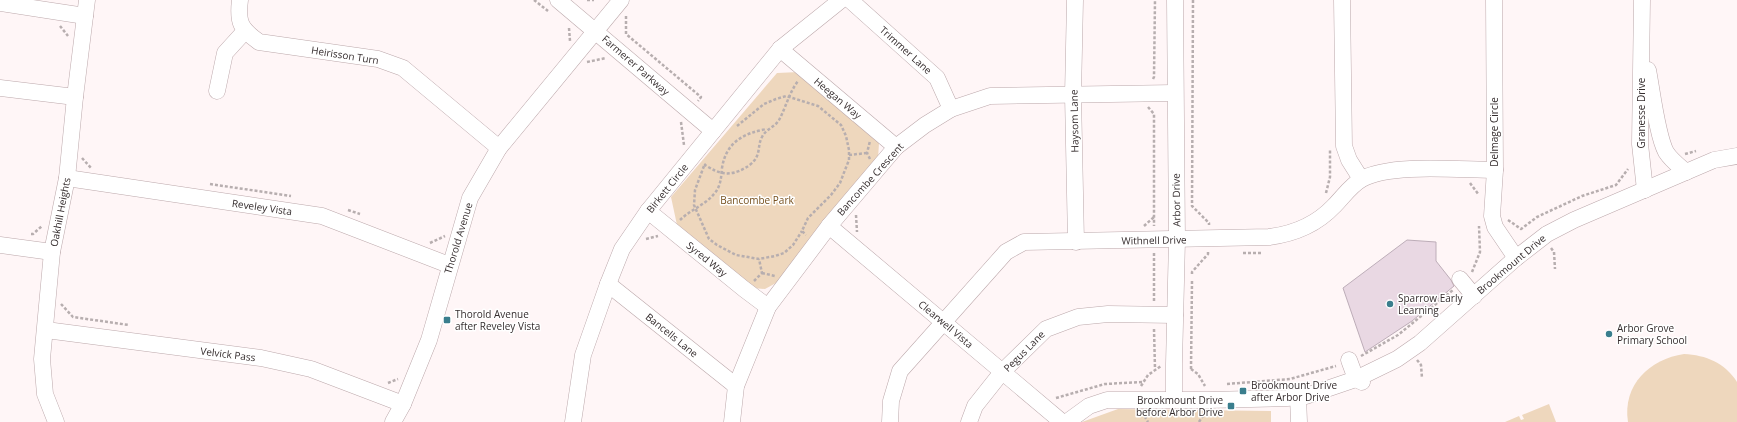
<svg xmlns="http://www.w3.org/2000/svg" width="1737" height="422" font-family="'Open Sans',sans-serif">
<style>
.green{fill:#eed7bd}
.building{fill:#e9d8e3;stroke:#bdadb8}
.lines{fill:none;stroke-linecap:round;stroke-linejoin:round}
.minor-casing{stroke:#bca8ab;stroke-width:17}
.path{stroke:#b7aeaf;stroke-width:2.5;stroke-dasharray:3 2;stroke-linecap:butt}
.minor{stroke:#fff;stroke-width:16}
.poi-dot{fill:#3a7e8d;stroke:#fff;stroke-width:1.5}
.labels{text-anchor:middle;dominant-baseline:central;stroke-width:3;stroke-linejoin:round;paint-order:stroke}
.street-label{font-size:10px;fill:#352d2e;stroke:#fff}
.park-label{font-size:10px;fill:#754f1d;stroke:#fff}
.poi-label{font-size:10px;fill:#352d2e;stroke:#fff;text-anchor:start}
</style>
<rect width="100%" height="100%" fill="#fff6f7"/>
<g class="green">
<path d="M 799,72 L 879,143 L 878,159 L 776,283 L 765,289 L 752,288 L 677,225 L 671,197 L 777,73 Z"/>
<path d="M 1684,354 C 1706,355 1725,363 1737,382 L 1737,422 L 1628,422 C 1622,385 1650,359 1684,354 Z"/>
<path d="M 1549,404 L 1556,422 L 1505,422 L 1519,416 L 1521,420 L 1524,419 L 1522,415 Z"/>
<path d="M 1118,409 L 1271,411 L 1271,422 L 1082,422 Z"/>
</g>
<path class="building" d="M 1407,240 L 1436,242 L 1436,261 L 1451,280 L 1454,286 L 1412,321 L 1365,352 L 1343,288 Z"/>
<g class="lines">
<defs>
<g id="minor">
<path d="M 240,0 C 237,23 241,29 259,42 L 378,59 L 403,68 L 499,148"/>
<path d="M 558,0 L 713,131"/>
<path d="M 850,0 L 937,78 L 951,109"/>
<path d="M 1075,0 L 1073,95 L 1076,242"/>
<path d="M 1342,0 L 1344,146 L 1349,160 L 1361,179"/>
<path d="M 1494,0 L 1495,170 L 1492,216 L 1495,227 L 1516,258"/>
<path d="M 1642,0 L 1640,144 L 1645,190"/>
<path d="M 0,3 L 85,16"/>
<path d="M 780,49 L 896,147"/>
<path d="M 1648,70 C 1652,90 1657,135 1666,152 C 1671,160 1679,166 1686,172"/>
<path d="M 0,88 L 75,97"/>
<path d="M 217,91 L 225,53 L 245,31"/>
<path d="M 67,178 L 322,216 L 449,265"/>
<path d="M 648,211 L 744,289 L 768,307"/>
<path d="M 829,226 L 1062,422"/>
<path d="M 0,245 L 52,252"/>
<path d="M 1460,279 L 1474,296"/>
<path d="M 608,284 L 736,386"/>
<path d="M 46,330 L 261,358 L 311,369 L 403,404"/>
<path d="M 1349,360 L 1356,379 L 1362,382"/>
<path d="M 1298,397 L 1299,422"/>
<path d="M 1174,399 L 1174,364 L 1177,240 L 1175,0"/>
<path d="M 56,422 L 45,394 L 42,359 L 52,252 L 67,178 L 75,97 L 87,0"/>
<path d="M 393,422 L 403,404 L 429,340 L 470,198 L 499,148 L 621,0"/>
<path d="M 573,422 L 583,355 L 608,284 L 622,249 L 648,211 L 780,49 L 841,0"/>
<path d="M 732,422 L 736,386 L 768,307 L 829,226 L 896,147 L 925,125 L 951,109 L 990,96 L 1174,93"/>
<path d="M 890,422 L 891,401 L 900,371 L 1006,252 L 1024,242 L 1269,237 C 1293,234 1317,224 1334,206 C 1343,197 1351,185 1362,179 C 1391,163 1460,170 1495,170"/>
<path d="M 969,422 L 975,406 L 1002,372 L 1046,329 L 1078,317 L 1108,314 L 1175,315"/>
<path d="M 1067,422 L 1089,406 L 1107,400 L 1208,400 L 1287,398 L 1306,396 L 1356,379 L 1397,359 L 1420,343 L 1516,258 L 1547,234 L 1574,220 L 1714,160 L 1737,156"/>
</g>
</defs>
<use href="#minor" class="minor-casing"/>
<g class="path">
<path d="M 534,0 L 548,11"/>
<path d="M 587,0 L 594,0"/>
<path d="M 1193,0 L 1192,206 L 1209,223 L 1209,225"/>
<path d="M 626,16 L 626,34 L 701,97 L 698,101"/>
<path d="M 60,26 L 68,36"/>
<path d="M 569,28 L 570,41"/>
<path d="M 587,62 L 606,58"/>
<path d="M 1153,79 L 1154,77 L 1155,0"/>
<path d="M 1148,107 L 1154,114 L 1154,226"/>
<path d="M 681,122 L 684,145"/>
<path d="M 737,126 L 764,104 L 776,99 L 786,96 L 818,106 L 841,125 L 846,136 L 849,150 L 849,160 L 845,170 L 840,183 L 831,195 L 808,218 L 802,231 L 806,235"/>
<path d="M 1685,154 L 1696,151"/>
<path d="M 849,155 L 867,153"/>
<path d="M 82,158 L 91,168"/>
<path d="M 870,159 L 867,153 L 870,141"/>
<path d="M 706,164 L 705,165 C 719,174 729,177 745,168 C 749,166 754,162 756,158 C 760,151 758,144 762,137 C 766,129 775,127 779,120 C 786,107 789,93 798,81"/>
<path d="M 704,166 L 695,190 L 694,205 L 709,239 L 717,245 L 736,255 L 759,259 L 775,256 L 784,253 L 793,245 L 802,231"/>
<path d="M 1470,183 L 1479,195"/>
<path d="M 210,184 L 291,196"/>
<path d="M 1326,193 L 1330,177 L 1330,150"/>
<path d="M 348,210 L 360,214"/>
<path d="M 856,215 L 857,232"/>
<path d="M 680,220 C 690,210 705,205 714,194 C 721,186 721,178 722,168 C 726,142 744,133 767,129"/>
<path d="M 1508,220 L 1521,229 L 1537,217 L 1582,196 L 1616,185 L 1628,169"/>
<path d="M 1144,226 L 1154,217"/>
<path d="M 31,234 L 33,234 L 42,226"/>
<path d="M 646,239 L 658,236"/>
<path d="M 430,243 L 445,236"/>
<path d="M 1551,248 L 1554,252 L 1555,269"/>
<path d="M 1154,253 L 1154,302"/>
<path d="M 1243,253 L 1262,253"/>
<path d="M 1472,272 L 1480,252 L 1479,226"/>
<path d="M 762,273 L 775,276"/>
<path d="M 1192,274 L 1192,272 L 1208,254 L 1208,252"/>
<path d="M 754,281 L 762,273 L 759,259"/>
<path d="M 61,304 L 73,317 L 129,325"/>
<path d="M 1154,329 L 1155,369"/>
<path d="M 1361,356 L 1398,335 L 1453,290"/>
<path d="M 1417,360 L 1421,365 L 1422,378"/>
<path d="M 1191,369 L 1192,281"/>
<path d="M 1191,369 L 1198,374 L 1205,386"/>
<path d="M 388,383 L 398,379"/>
<path d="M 1227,384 L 1290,379 L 1336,366"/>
<path d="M 1141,386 L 1148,375 L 1161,366"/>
<path d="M 1056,398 L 1105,384 L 1143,382"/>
<path d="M 1142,412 L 1148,422"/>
<path d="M 1199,422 L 1204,414"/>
</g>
<use href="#minor" class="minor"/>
</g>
<g class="poi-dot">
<circle cx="1390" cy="304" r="4"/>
<rect x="443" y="316" width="8" height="8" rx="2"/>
<circle cx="1609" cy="334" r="4"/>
<rect x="1239" y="387" width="8" height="8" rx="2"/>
<rect x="1227" y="402" width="8" height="8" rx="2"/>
</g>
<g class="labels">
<g class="street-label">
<text transform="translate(906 50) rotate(42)">Trimmer Lane</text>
<text transform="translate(345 55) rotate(9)">Heirisson Turn</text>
<text transform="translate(636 65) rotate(41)">Farmerer Parkway</text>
<text transform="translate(838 98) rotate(40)">Heegan Way</text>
<text transform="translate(1641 113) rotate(-90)">Granesse Drive</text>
<text transform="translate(1074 121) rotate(-91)">Haysom Lane</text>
<text transform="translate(1494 132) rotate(-90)">Delmage Circle</text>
<text transform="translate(870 179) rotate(-48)">Bancombe Crescent</text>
<text transform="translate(667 188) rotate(-51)">Birkett Circle</text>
<text transform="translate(1176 200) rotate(-91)">Arbor Drive</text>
<text transform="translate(262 207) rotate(8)">Reveley Vista</text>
<text transform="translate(60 212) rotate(-79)">Oakhill Heights</text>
<text transform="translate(458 238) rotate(-73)">Thorold Avenue</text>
<text transform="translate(1154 240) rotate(-1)">Withnell Drive</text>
<text transform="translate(707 259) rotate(39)">Syred Way</text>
<text transform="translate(1511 264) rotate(-40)">Brookmount Drive</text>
<text transform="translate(946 324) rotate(40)">Clearwell Vista</text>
<text transform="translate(672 335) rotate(39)">Bancells Lane</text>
<text transform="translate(1024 351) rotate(-45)">Pegus Lane</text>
<text transform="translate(228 354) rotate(7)">Velvick Pass</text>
</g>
<g class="park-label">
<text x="757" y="200">Bancombe Park</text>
</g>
<g class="poi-label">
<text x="1398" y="298">Sparrow Early<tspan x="1398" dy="12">Learning</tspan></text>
<text x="455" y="314">Thorold Avenue<tspan x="455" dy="12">after Reveley Vista</tspan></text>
<text x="1617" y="328">Arbor Grove<tspan x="1617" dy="12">Primary School</tspan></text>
<text x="1251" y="385">Brookmount Drive<tspan x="1251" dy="12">after Arbor Drive</tspan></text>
<text x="1223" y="400" text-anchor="end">Brookmount Drive<tspan x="1223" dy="12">before Arbor Drive</tspan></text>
</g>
</g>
</svg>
